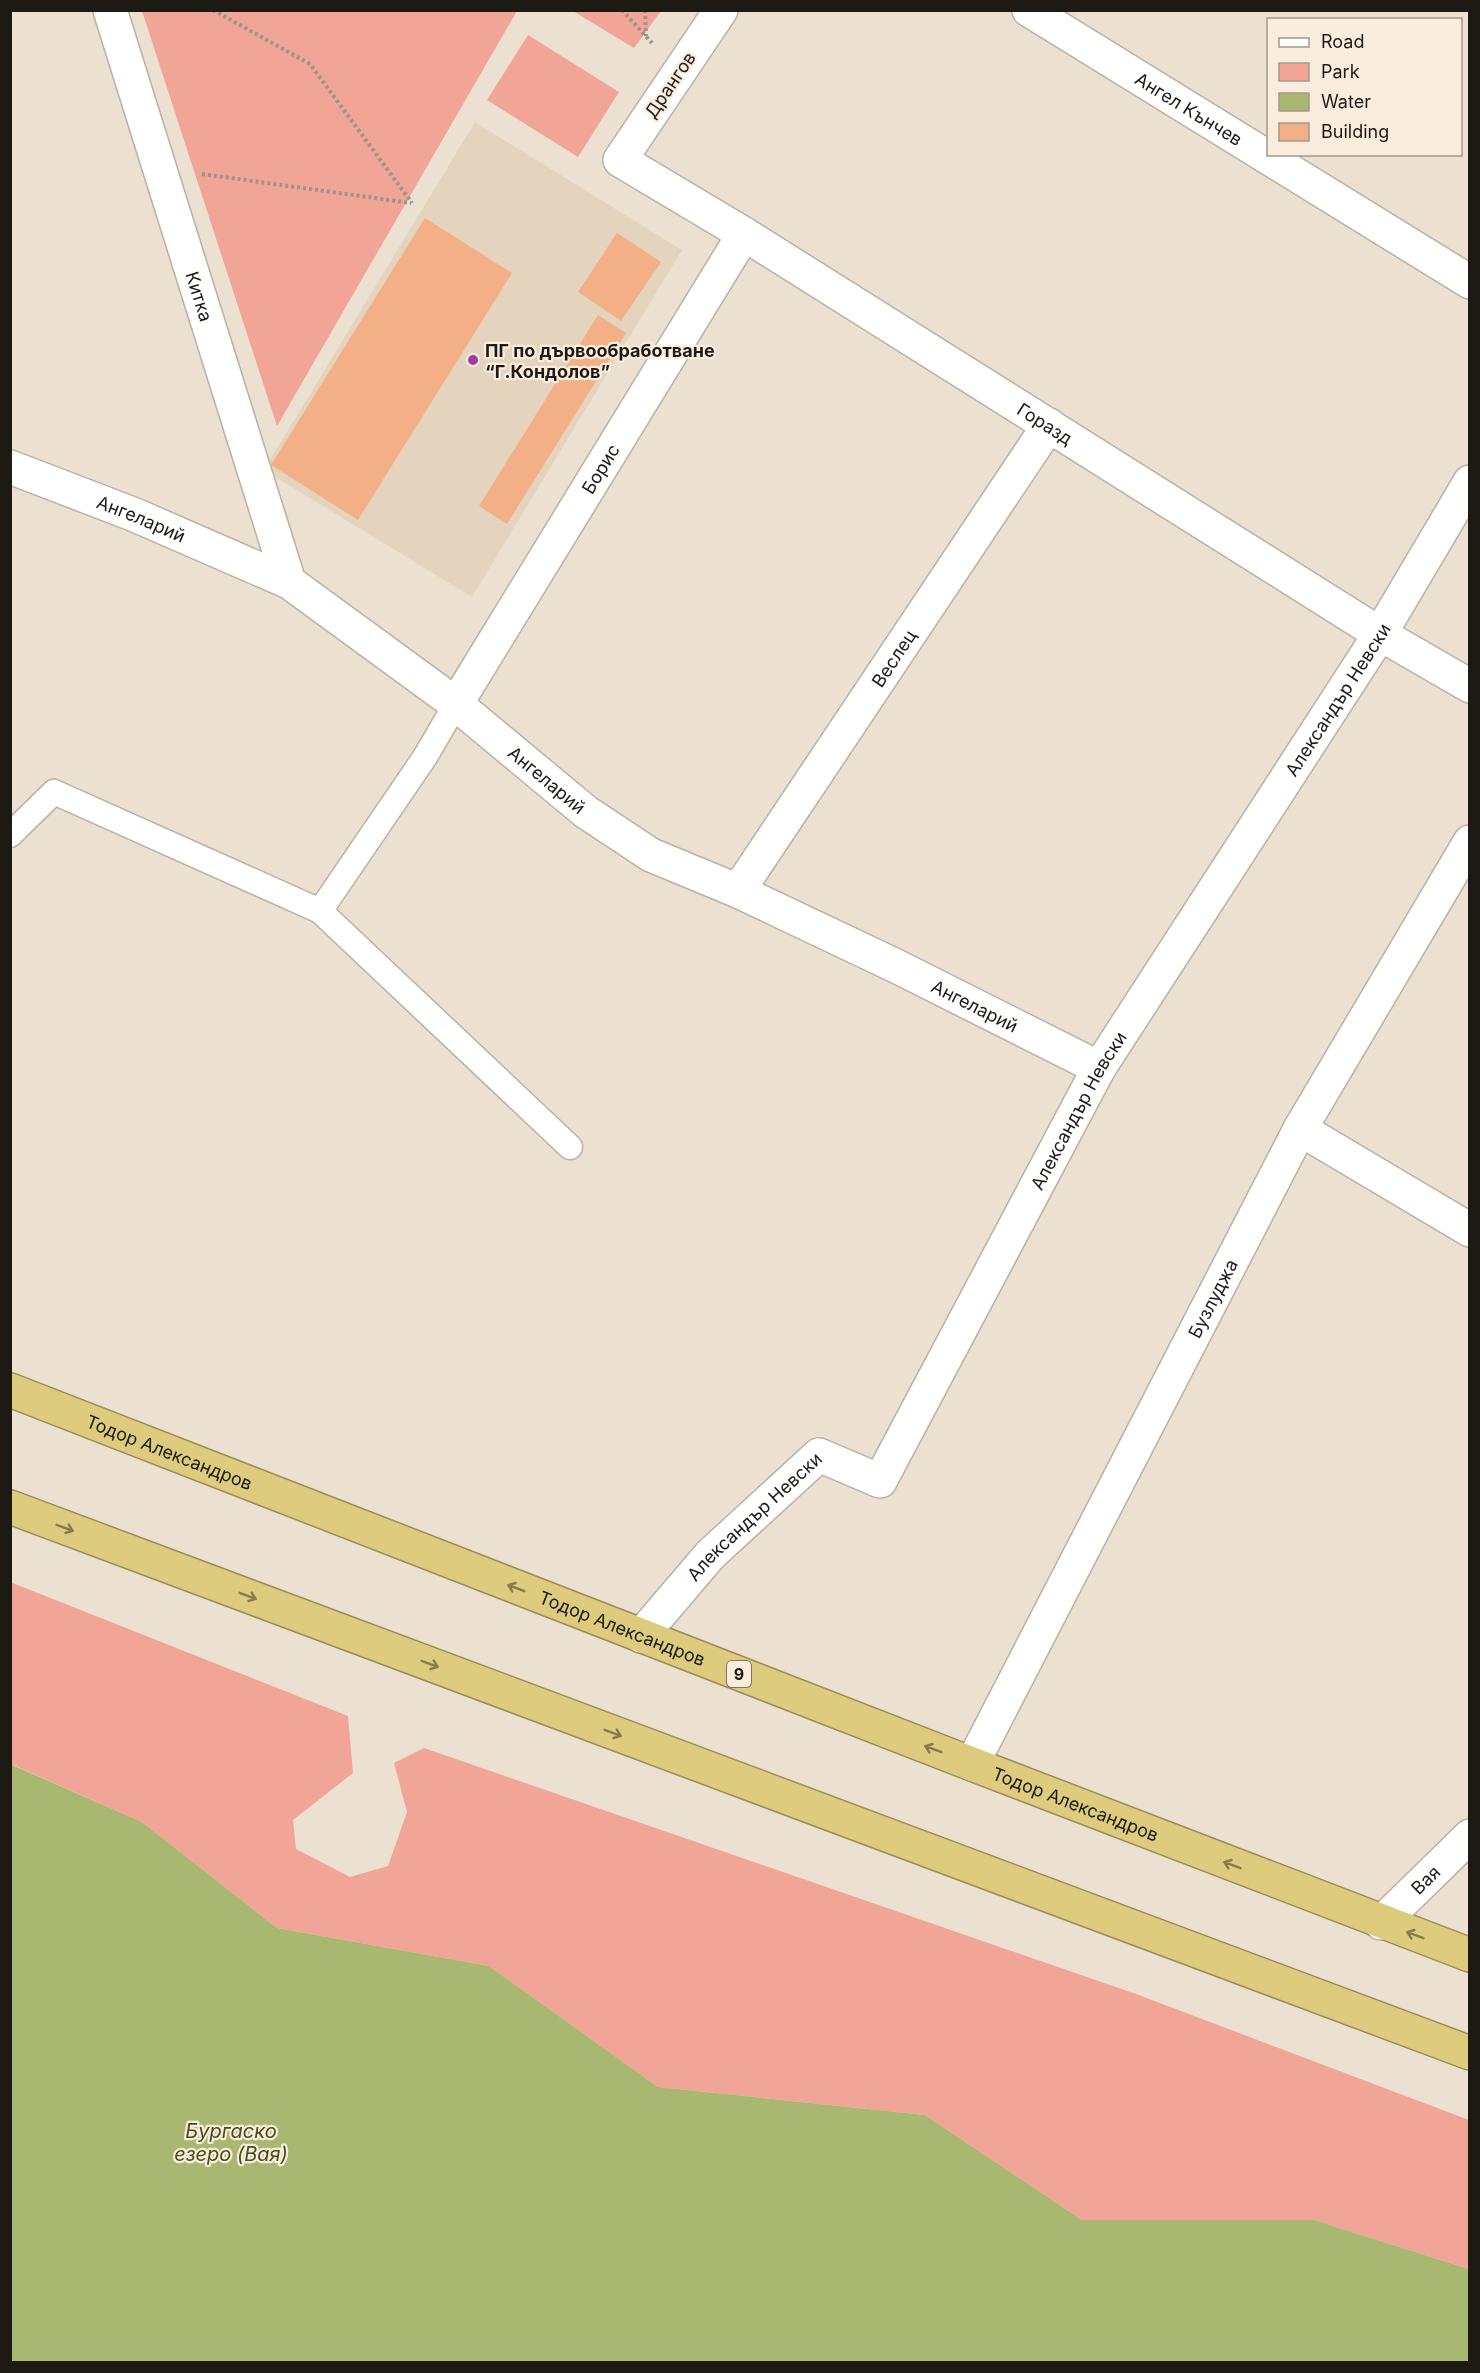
<svg xmlns="http://www.w3.org/2000/svg" width="1480" height="2373" font-family="Inter,sans-serif">
<style>
.built{fill:#e5d4bd}
.green{fill:#f1a596}
.water{fill:#a9b870}
.building{fill:#f3b086}
.lines{fill:none;stroke-linecap:round;stroke-linejoin:round}
.lane-casing{stroke:#bcb0a1;stroke-width:27}
.street-casing{stroke:#bcb0a1;stroke-width:36}
.highway-casing{stroke:#9a8d59;stroke-width:36}
.path{stroke:#9d9488;stroke-width:4;stroke-dasharray:3 3;stroke-linecap:butt}
.lane{stroke:#fff;stroke-width:24}
.street{stroke:#fff;stroke-width:33}
.highway{stroke:#decc7e;stroke-width:33}
.oneway{stroke:#877b4e}
.poi-dot{fill:#9f3ca3;stroke:#faeddd;stroke-width:2}
.labels{text-anchor:middle;dominant-baseline:central;stroke-width:4.5;stroke-linejoin:round;paint-order:stroke}
.shield{fill:#faeddd;stroke:#5f5950;stroke-width:1.5}
.shield-label{font-size:16px;font-weight:bold;fill:#1d1913}
.street-label{font-size:18px;fill:#1d1913;stroke:#faeddd}
.poi-label{font-size:18px;font-weight:bold;fill:#1d1913;stroke:#faeddd;text-anchor:start}
.water-label{font-size:20px;font-style:italic;fill:#444e19;stroke:#faeddd}
</style>
<rect width="100%" height="100%" fill="#ece0d0"/>
<path class="built" d="M 475,122 L 682,250 L 472,597 L 264,470 Z"/>
<g class="green">
<path d="M 142,11 L 517,11 L 277,426 Z"/>
<path d="M 573,11 L 661,11 L 634,48 Z"/>
<path d="M 528,35 L 619,92 L 578,157 L 487,100 Z"/>
<path d="M 10,1582 L 348,1716 L 353,1773 L 293,1820 L 296,1849 L 350,1877 L 388,1866 L 407,1812 L 394,1763 L 424,1748 L 1136,1994 L 1469,2120 L 1469,2269 L 1314,2220 L 1082,2220 L 925,2115 L 658,2087 L 489,1966 L 277,1928 L 142,1822 L 11,1764 Z"/>
</g>
<path class="water" d="M 10,1764 L 142,1822 L 277,1928 L 489,1966 L 658,2087 L 925,2115 L 1082,2220 L 1314,2220 L 1469,2269 L 1469,2362 L 11,2362 Z"/>
<g class="building">
<path d="M 425,218 L 512,273 L 358,520 L 271,465 Z"/>
<path d="M 617,233 L 661,262 L 621,321 L 578,292 Z"/>
<path d="M 598,315 L 626,333 L 507,524 L 479,506 Z"/>
</g>
<g class="lines">
<defs>
<g id="lane">
<path d="M 10,835 L 54,792 L 320,911 L 425,757 L 456,704"/>
<path d="M 320,911 L 570,1147"/>
</g>
<g id="street">
<path id="s1" d="M 110,10 L 289,582"/>
<path id="s2" d="M 721,10 L 620,160 L 744,234 L 1380,634 L 1470,686"/>
<path id="s3" d="M 1029,10 L 1470,282"/>
<path id="s4" d="M 10,467 L 135,515 L 289,582 L 456,704 L 586,812 L 651,855 L 738,891 L 896,966 L 1099,1068"/>
<path id="s5" d="M 456,704 L 744,234"/>
<path id="s6" d="M 738,891 L 1049,425"/>
<path d="M 1300,1129 L 1470,1230"/>
<path id="s7" d="M 641,1636 L 710,1555 L 819,1455 L 880,1481 L 1099,1068 L 1380,634 L 1470,482"/>
<path id="s8" d="M 972,1764 L 1300,1129 L 1470,842"/>
<path id="s9" d="M 1381,1923 L 1470,1836"/>
</g>
<g id="highway">
<path id="s10" d="M 10,1390 L 972,1764 L 1470,1955"/>
<path d="M 10,1507 L 1470,2053"/>
</g>
</defs>
<use href="#lane" class="lane-casing"/>
<use href="#street" class="street-casing"/>
<use href="#highway" class="highway-casing"/>
<g class="path">
<path d="M 213,10 L 310,64 L 412,203"/>
<path d="M 622,10 L 652,43"/>
<path d="M 645,10 L 646,36"/>
<path d="M 202,174 L 411,203"/>
</g>
<use href="#lane" class="lane"/>
<use href="#street" class="street"/>
<use href="#highway" class="highway"/>
</g>
<defs><path id="oneway-shaft" d="M-6 0H5M1.5-3L5.5 0L1.5 3" fill="none" stroke-width="1.6" stroke-linecap="round" stroke-linejoin="round" transform="scale(1.5)"/></defs>
<g class="oneway">
<use href="#oneway-shaft" transform="translate(65 1528) rotate(21)"/>
<use href="#oneway-shaft" transform="translate(516 1588) rotate(-159)"/>
<use href="#oneway-shaft" transform="translate(248 1596) rotate(21)"/>
<use href="#oneway-shaft" transform="translate(430 1664) rotate(21)"/>
<use href="#oneway-shaft" transform="translate(613 1733) rotate(21)"/>
<use href="#oneway-shaft" transform="translate(933 1749) rotate(-159)"/>
<use href="#oneway-shaft" transform="translate(1232 1865) rotate(-159)"/>
<use href="#oneway-shaft" transform="translate(1415 1935) rotate(-160)"/>
</g>
<circle class="poi-dot" cx="473" cy="360" r="6"/>
<g class="labels">
<rect class="shield" x="727" y="1661" width="24" height="26" rx="4.5"/>
<g class="shield-label">
<text x="739" y="1674">9</text>
</g>
<g class="street-label">
<text transform="translate(670 85) rotate(-56)">Дрангов</text>
<text stroke="none"><textPath href="#s3" startOffset="188">Ангел Кънчев</textPath></text>
<text stroke="none"><textPath href="#s1" startOffset="300">Китка</textPath></text>
<text stroke="none"><textPath href="#s2" startOffset="681">Горазд</textPath></text>
<text stroke="none"><textPath href="#s5" startOffset="276">Борис</textPath></text>
<text stroke="none"><textPath href="#s4" startOffset="141">Ангеларий</textPath></text>
<text stroke="none"><textPath href="#s6" startOffset="280">Веслец</textPath></text>
<text stroke="none"><textPath href="#s7" startOffset="1227">Александър Невски</textPath></text>
<text stroke="none"><textPath href="#s4" startOffset="627">Ангеларий</textPath></text>
<text stroke="none"><textPath href="#s4" startOffset="1113">Ангеларий</textPath></text>
<text stroke="none"><textPath href="#s7" startOffset="741">Александър Невски</textPath></text>
<text stroke="none"><textPath href="#s8" startOffset="524">Бузлуджа</textPath></text>
<text stroke="none"><textPath href="#s10" startOffset="171">Тодор Александров</textPath></text>
<text stroke="none"><textPath href="#s7" startOffset="165">Александър Невски</textPath></text>
<text stroke="none"><textPath href="#s10" startOffset="657">Тодор Александров</textPath></text>
<text stroke="none"><textPath href="#s10" startOffset="1143">Тодор Александров</textPath></text>
<text stroke="none"><textPath href="#s9" startOffset="62">Вая</textPath></text>
</g>
<g class="poi-label">
<text x="485" y="350">ПГ по дървообработване<tspan x="485" dy="21">“Г.Кондолов”</tspan></text>
</g>
<g class="water-label">
<text x="231" y="2131">Бургаско<tspan x="231" dy="23">езеро (Вая)</tspan></text>
</g>
</g>
<rect width="1480" height="2373" fill="none" stroke="#1d1913" stroke-width="24"/>
<rect x="1267" y="18" width="195" height="138" fill="#faeddd" stroke="#a2988c" stroke-width="1.5"/>
<rect x="1279" y="38" width="30" height="9" fill="#ffffff" stroke="#a2988c" stroke-width="1.5"/>
<text x="1321" y="48" font-size="18" fill="#1d1913">Road</text>
<rect x="1279" y="63" width="30" height="18" fill="#f1a596" stroke="#a2988c" stroke-width="1.5"/>
<text x="1321" y="78" font-size="18" fill="#1d1913">Park</text>
<rect x="1279" y="93" width="30" height="18" fill="#a9b870" stroke="#a2988c" stroke-width="1.5"/>
<text x="1321" y="108" font-size="18" fill="#1d1913">Water</text>
<rect x="1279" y="123" width="30" height="18" fill="#f3b086" stroke="#a2988c" stroke-width="1.5"/>
<text x="1321" y="138" font-size="18" fill="#1d1913">Building</text>
</svg>
